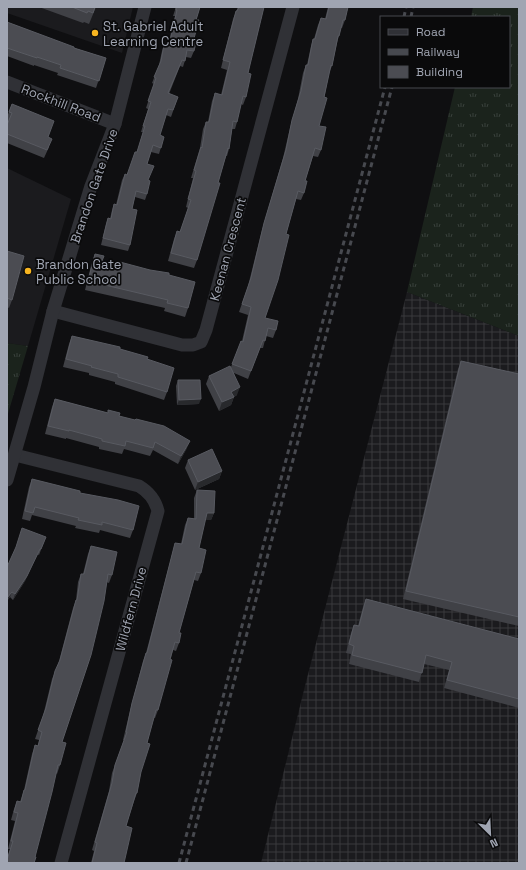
<svg xmlns="http://www.w3.org/2000/svg" width="526" height="870" font-family="'Space Grotesk',sans-serif">
<style>
.built{fill:#1b1b1e}
.industrial{fill:url(#industrial-grid)}
.grass{fill:url(#grass-tufts)}
.lines{fill:none;stroke-linecap:round;stroke-linejoin:round}
.minor{stroke:#303136;stroke-width:13}
.rail{stroke:#47494f;stroke-width:3;stroke-dasharray:5 4;stroke-linecap:butt}
.wall{fill:#404146}
.shaded-wall{fill:#28292c}
.building{fill:#4b4c52;stroke:#585a61}
.poi-dot{fill:#f8b520;stroke:#0a0a0b;stroke-width:1.5}
.labels{text-anchor:middle;dominant-baseline:central;stroke-width:3.5;stroke-linejoin:round;paint-order:stroke}
.poi-label{font-size:13px;fill:#a0a5b2;stroke:#0a0a0b;text-anchor:start}
.street-label{font-size:13px;fill:#a0a5b2;stroke:#0a0a0b}
</style>
<defs>
<pattern id="industrial-grid" width="8" height="8" patternUnits="userSpaceOnUse"><rect width="8" height="8" fill="#1b1b1e"/><path d="M0 4h8M4 0v8" fill="none" stroke="#39393c"/></pattern>
<pattern id="grass-tufts" width="24" height="20" patternUnits="userSpaceOnUse"><rect width="24" height="20" fill="#1b231c"/><path d="M3 7l-1-3M5 7V3M7 7l1-3M15 17l-1-3M17 17v-4M19 17l1-3" fill="none" stroke="#39403b"/></pattern>
</defs>
<rect width="100%" height="100%" fill="#0f0f11"/>
<g class="built">
<path d="M 7,7 L 133,7 L 122,53 L 7,13 Z"/>
<path d="M 7,168 L 71,199 L 28,346 L 7,343 Z"/>
</g>
<path class="industrial" d="M 407,292 L 519,336 L 519,863 L 261,863 L 306,682 Z"/>
<g class="grass">
<path d="M 473,7 L 519,7 L 519,336 L 407,292 L 455,87 L 509,87 L 509,17 L 471,17 Z"/>
<path d="M 7,343 L 28,346 L 7,417 Z"/>
</g>
<g class="lines">
<g class="minor">
<path d="M 7,82 L 115,124"/>
<path d="M 53,311 L 182,345 L 193,345 L 201,342 L 206,330 L 293,7"/>
<path d="M 15,455 L 139,486 C 149,492 155,499 158,511 L 61,863"/>
<path d="M 7,480 L 34,387 L 53,311 L 91,186 L 115,124 L 145,7"/>
</g>
<g class="rail">
<path d="M 404,17 L 406,7"/>
<path d="M 411,17 L 413,7"/>
<path d="M 179,863 L 385,87"/>
<path d="M 186,863 L 392,87"/>
</g>
</g>
<g class="wall">
<path d="M 39,7 L 96,7 L 89,24 L 84,22 L 83,23 Z"/>
<path d="M 176,7 L 200,7 L 196,20 L 193,42 L 194,51 L 191,58 L 186,57 L 183,67 L 180,66 L 169,94 L 178,97 L 171,117 L 166,115 L 160,135 L 164,137 L 159,154 L 151,152 L 147,164 L 148,180 L 147,194 L 145,200 L 135,197 L 132,209 L 130,245 L 128,251 L 101,245 L 106,224 L 108,218 L 110,219 L 112,210 L 114,204 L 116,205 L 122,180 L 125,174 L 127,175 L 137,152 L 143,132 L 141,132 L 148,109 L 146,108 L 154,84 L 152,83 L 159,65 L 162,51 L 164,45 L 168,45 L 175,16 L 173,16 Z"/>
<path d="M 238,7 L 264,7 L 248,73 L 246,97 L 243,105 L 241,104 L 237,122 L 235,129 L 232,129 L 229,149 L 227,156 L 226,156 L 218,183 L 197,260 L 194,268 L 168,261 L 174,239 L 177,231 L 180,232 L 188,208 L 186,207 L 193,178 L 191,178 L 200,148 L 203,129 L 206,122 L 208,122 L 212,101 L 215,93 L 221,95 L 227,70 L 221,68 L 233,19 Z"/>
<path d="M 328,7 L 348,7 L 345,20 L 342,28 L 341,28 L 337,43 L 332,66 L 329,73 L 319,126 L 321,150 L 318,157 L 313,156 L 305,181 L 304,193 L 301,200 L 296,199 L 286,234 L 265,318 L 276,330 L 273,338 L 266,336 L 263,348 L 260,348 L 248,379 L 234,373 L 237,395 L 234,397 L 231,405 L 219,411 L 206,384 L 209,376 L 231,367 L 241,341 L 242,341 L 248,315 L 239,312 L 248,286 L 262,230 L 283,158 L 290,128 L 298,99 L 303,73 L 306,65 L 307,65 L 311,46 L 313,39 L 314,39 L 318,25 L 321,18 L 325,19 Z"/>
<path d="M 7,22 L 74,48 L 106,58 L 96,88 L 57,75 L 58,73 L 34,65 L 34,66 L 7,56 Z"/>
<path d="M 12,104 L 48,137 L 49,147 L 44,158 L 7,143 L 7,125 L 8,121 L 7,121 L 7,117 Z"/>
<path d="M 7,251 L 12,300 L 9,308 L 7,307 Z"/>
<path d="M 95,254 L 102,261 L 119,265 L 169,275 L 188,308 L 185,317 L 164,311 L 165,308 L 85,290 L 92,262 Z"/>
<path d="M 72,336 L 120,349 L 147,359 L 167,392 L 164,400 L 115,384 L 115,382 L 89,375 L 89,373 L 63,367 L 69,344 Z"/>
<path d="M 461,361 L 519,374 L 519,626 L 403,599 L 458,369 Z"/>
<path d="M 178,380 L 199,404 L 177,405 L 176,386 Z"/>
<path d="M 55,399 L 119,416 L 187,448 L 178,464 L 153,450 L 150,456 L 124,449 L 122,454 L 99,449 L 99,447 L 66,438 L 66,439 L 45,434 L 52,407 Z"/>
<path d="M 188,460 L 222,471 L 219,479 L 195,490 L 185,468 Z"/>
<path d="M 32,479 L 80,493 L 133,530 L 130,538 L 100,530 L 99,533 L 75,528 L 76,526 L 32,515 L 30,521 L 22,519 L 29,487 Z"/>
<path d="M 197,490 L 214,513 L 211,520 L 205,520 L 199,548 L 201,573 L 198,581 L 194,580 L 179,633 L 179,643 L 176,651 L 173,650 L 158,710 L 155,718 L 154,718 L 147,743 L 141,772 L 137,793 L 134,801 L 126,826 L 124,863 L 91,863 L 94,851 L 92,850 L 109,791 L 112,773 L 124,740 L 123,740 L 130,711 L 143,661 L 146,653 L 173,551 L 175,543 L 181,544 L 185,525 L 188,518 L 194,519 L 194,498 Z"/>
<path d="M 46,537 L 39,555 L 37,554 L 25,581 L 13,600 L 10,597 L 7,601 L 7,567 Z"/>
<path d="M 91,546 L 112,575 L 109,583 L 106,582 L 62,742 L 60,765 L 57,774 L 56,773 L 7,863 L 7,858 L 10,849 L 8,849 L 15,821 L 11,820 L 14,809 L 17,801 L 20,802 L 24,790 L 32,754 L 35,745 L 38,746 L 39,740 L 35,739 L 43,716 L 52,679 L 58,665 L 73,608 L 76,600 L 78,582 L 81,574 L 83,574 L 88,554 Z"/>
<path d="M 366,599 L 519,639 L 519,708 L 444,688 L 449,670 L 424,664 L 419,682 L 349,664 L 351,654 L 346,653 L 351,633 L 354,625 L 358,626 L 363,607 Z"/>
</g>
<g class="shaded-wall">
<path d="M 240,387 L 237,395 L 234,397 L 231,405 L 219,411 L 222,402 L 231,392 Z"/>
<path d="M 201,399 L 199,404 L 177,405 L 179,400 Z"/>
<path d="M 190,441 L 187,448 L 178,464 L 181,456 Z"/>
<path d="M 222,471 L 219,479 L 195,490 L 198,482 Z"/>
<path d="M 207,513 L 214,513 L 211,520 L 204,520 Z"/>
<path d="M 40,549 L 25,581 L 13,600 L 15,594 Z"/>
<path d="M 12,592 L 10,597 L 7,601 L 7,598 Z"/>
</g>
<g class="building">
<path d="M 72,7 L 95,7 L 93,13 L 88,11 L 87,13 Z"/>
<path d="M 176,7 L 200,7 L 196,20 L 199,20 L 193,42 L 196,42 L 194,51 L 187,50 L 185,61 L 182,60 L 168,93 L 178,97 L 173,110 L 168,109 L 160,135 L 164,137 L 161,148 L 153,145 L 147,164 L 154,166 L 148,180 L 150,181 L 147,194 L 136,191 L 132,209 L 137,210 L 130,245 L 103,238 L 108,218 L 111,219 L 114,204 L 117,205 L 125,174 L 127,175 L 135,152 L 137,152 L 145,126 L 143,126 L 151,102 L 148,101 L 156,78 L 154,77 L 161,61 L 164,45 L 169,46 L 177,10 L 176,10 Z"/>
<path d="M 239,7 L 264,7 L 248,73 L 251,74 L 246,97 L 243,96 L 237,122 L 233,121 L 229,149 L 228,148 L 218,183 L 220,183 L 197,260 L 171,253 L 177,231 L 180,232 L 191,200 L 188,199 L 196,171 L 194,170 L 201,147 L 202,148 L 206,122 L 209,122 L 215,93 L 222,95 L 230,62 L 223,60 L 236,11 L 237,11 Z"/>
<path d="M 329,7 L 348,7 L 345,20 L 343,20 L 339,36 L 338,36 L 332,66 L 331,65 L 324,97 L 327,98 L 319,126 L 326,127 L 321,150 L 315,148 L 305,181 L 307,181 L 304,193 L 298,191 L 286,234 L 289,235 L 278,280 L 265,318 L 278,321 L 276,330 L 268,328 L 265,341 L 263,340 L 251,371 L 232,364 L 241,341 L 243,342 L 251,307 L 242,304 L 251,278 L 264,223 L 286,150 L 292,120 L 301,91 L 306,65 L 308,65 L 313,39 L 315,39 L 321,18 L 326,19 Z"/>
<path d="M 7,22 L 74,47 L 74,48 L 106,58 L 99,81 L 60,68 L 61,65 L 37,57 L 37,58 L 7,48 Z"/>
<path d="M 12,104 L 54,121 L 48,137 L 52,139 L 47,150 L 7,134 L 7,125 L 12,113 L 9,112 Z"/>
<path d="M 7,251 L 24,256 L 12,300 L 7,298 Z"/>
<path d="M 95,254 L 104,256 L 102,261 L 119,265 L 120,262 L 150,270 L 169,273 L 169,275 L 195,282 L 188,308 L 167,303 L 168,300 L 88,281 Z"/>
<path d="M 72,336 L 120,347 L 120,349 L 148,357 L 147,359 L 174,368 L 167,392 L 118,377 L 118,374 L 91,367 L 92,366 L 66,359 Z"/>
<path d="M 461,361 L 519,374 L 519,617 L 406,591 Z"/>
<path d="M 230,366 L 240,387 L 231,392 L 234,397 L 222,402 L 209,376 Z"/>
<path d="M 178,380 L 200,380 L 201,399 L 179,400 Z"/>
<path d="M 55,399 L 108,413 L 108,410 L 120,413 L 119,416 L 135,420 L 136,419 L 164,426 L 190,441 L 181,456 L 155,442 L 153,448 L 126,441 L 125,446 L 102,441 L 102,439 L 69,430 L 69,431 L 48,426 Z"/>
<path d="M 212,449 L 222,471 L 198,482 L 188,460 Z"/>
<path d="M 32,479 L 80,491 L 80,493 L 118,500 L 139,506 L 133,530 L 102,522 L 102,525 L 78,520 L 79,518 L 35,507 L 33,513 L 25,511 Z"/>
<path d="M 197,490 L 215,491 L 214,513 L 207,513 L 199,548 L 206,550 L 201,573 L 196,572 L 179,633 L 181,633 L 179,643 L 175,642 L 170,659 L 172,660 L 158,710 L 156,710 L 147,743 L 150,744 L 141,772 L 137,793 L 136,793 L 126,826 L 132,828 L 124,863 L 92,863 L 97,843 L 95,842 L 112,783 L 115,765 L 127,732 L 126,732 L 132,703 L 146,653 L 147,653 L 175,543 L 182,544 L 188,518 L 196,519 Z"/>
<path d="M 22,528 L 46,537 L 41,549 L 40,549 L 27,576 L 15,594 L 12,592 L 7,598 L 7,567 L 16,547 Z"/>
<path d="M 91,546 L 117,552 L 112,575 L 108,574 L 104,601 L 91,655 L 62,742 L 66,743 L 60,765 L 58,765 L 52,792 L 35,857 L 36,857 L 34,863 L 7,863 L 7,860 L 13,841 L 11,841 L 18,813 L 14,812 L 17,801 L 21,802 L 24,790 L 25,790 L 35,745 L 38,746 L 42,732 L 38,730 L 46,708 L 55,671 L 60,660 L 76,600 L 77,600 L 81,574 L 84,574 Z"/>
<path d="M 366,599 L 519,639 L 519,699 L 447,680 L 452,662 L 426,655 L 422,673 L 352,655 L 354,646 L 349,644 L 354,625 L 359,626 Z"/>
</g>
<g class="poi-dot">
<circle cx="95" cy="33" r="4"/>
<circle cx="28" cy="271" r="4"/>
</g>
<g class="labels">
<g class="poi-label">
<text x="103" y="26">St. Gabriel Adult<tspan x="103" dy="15">Learning Centre</tspan></text>
<text x="36" y="264">Brandon Gate<tspan x="36" dy="15">Public School</tspan></text>
</g>
<g class="street-label">
<text transform="translate(61 103) rotate(21)">Rockhill Road</text>
<text transform="translate(94 186) rotate(-71)">Brandon Gate Drive</text>
<text transform="translate(228 249) rotate(-75)">Keenan Crescent</text>
<text transform="translate(131 609) rotate(-75)">Wildfern Drive</text>
</g>
</g>
<rect width="526" height="870" fill="none" stroke="#a0a5b2" stroke-width="16"/>
<rect x="380" y="16" width="130" height="72" fill="#0a0a0b" stroke="#46484e"/>
<rect x="388" y="29" width="20" height="6" fill="#303136" stroke="#46484e"/>
<text x="416" y="36" font-size="12" fill="#a0a5b2">Road</text>
<rect x="388" y="49" width="20" height="6" fill="#47494f" stroke="#46484e"/>
<text x="416" y="56" font-size="12" fill="#a0a5b2">Railway</text>
<rect x="388" y="66" width="20" height="12" fill="#4b4c52" stroke="#46484e"/>
<text x="416" y="76" font-size="12" fill="#a0a5b2">Building</text>
<g transform="translate(490 834) rotate(156)" stroke="#0a0a0b" stroke-width="3" paint-order="stroke">
<path d="M0-3L7 15L0 10L-7 15Z" fill="#a0a5b2"/>
<text y="-6" font-size="11" font-weight="bold" text-anchor="middle" fill="#a0a5b2">N</text>
</g>
</svg>
